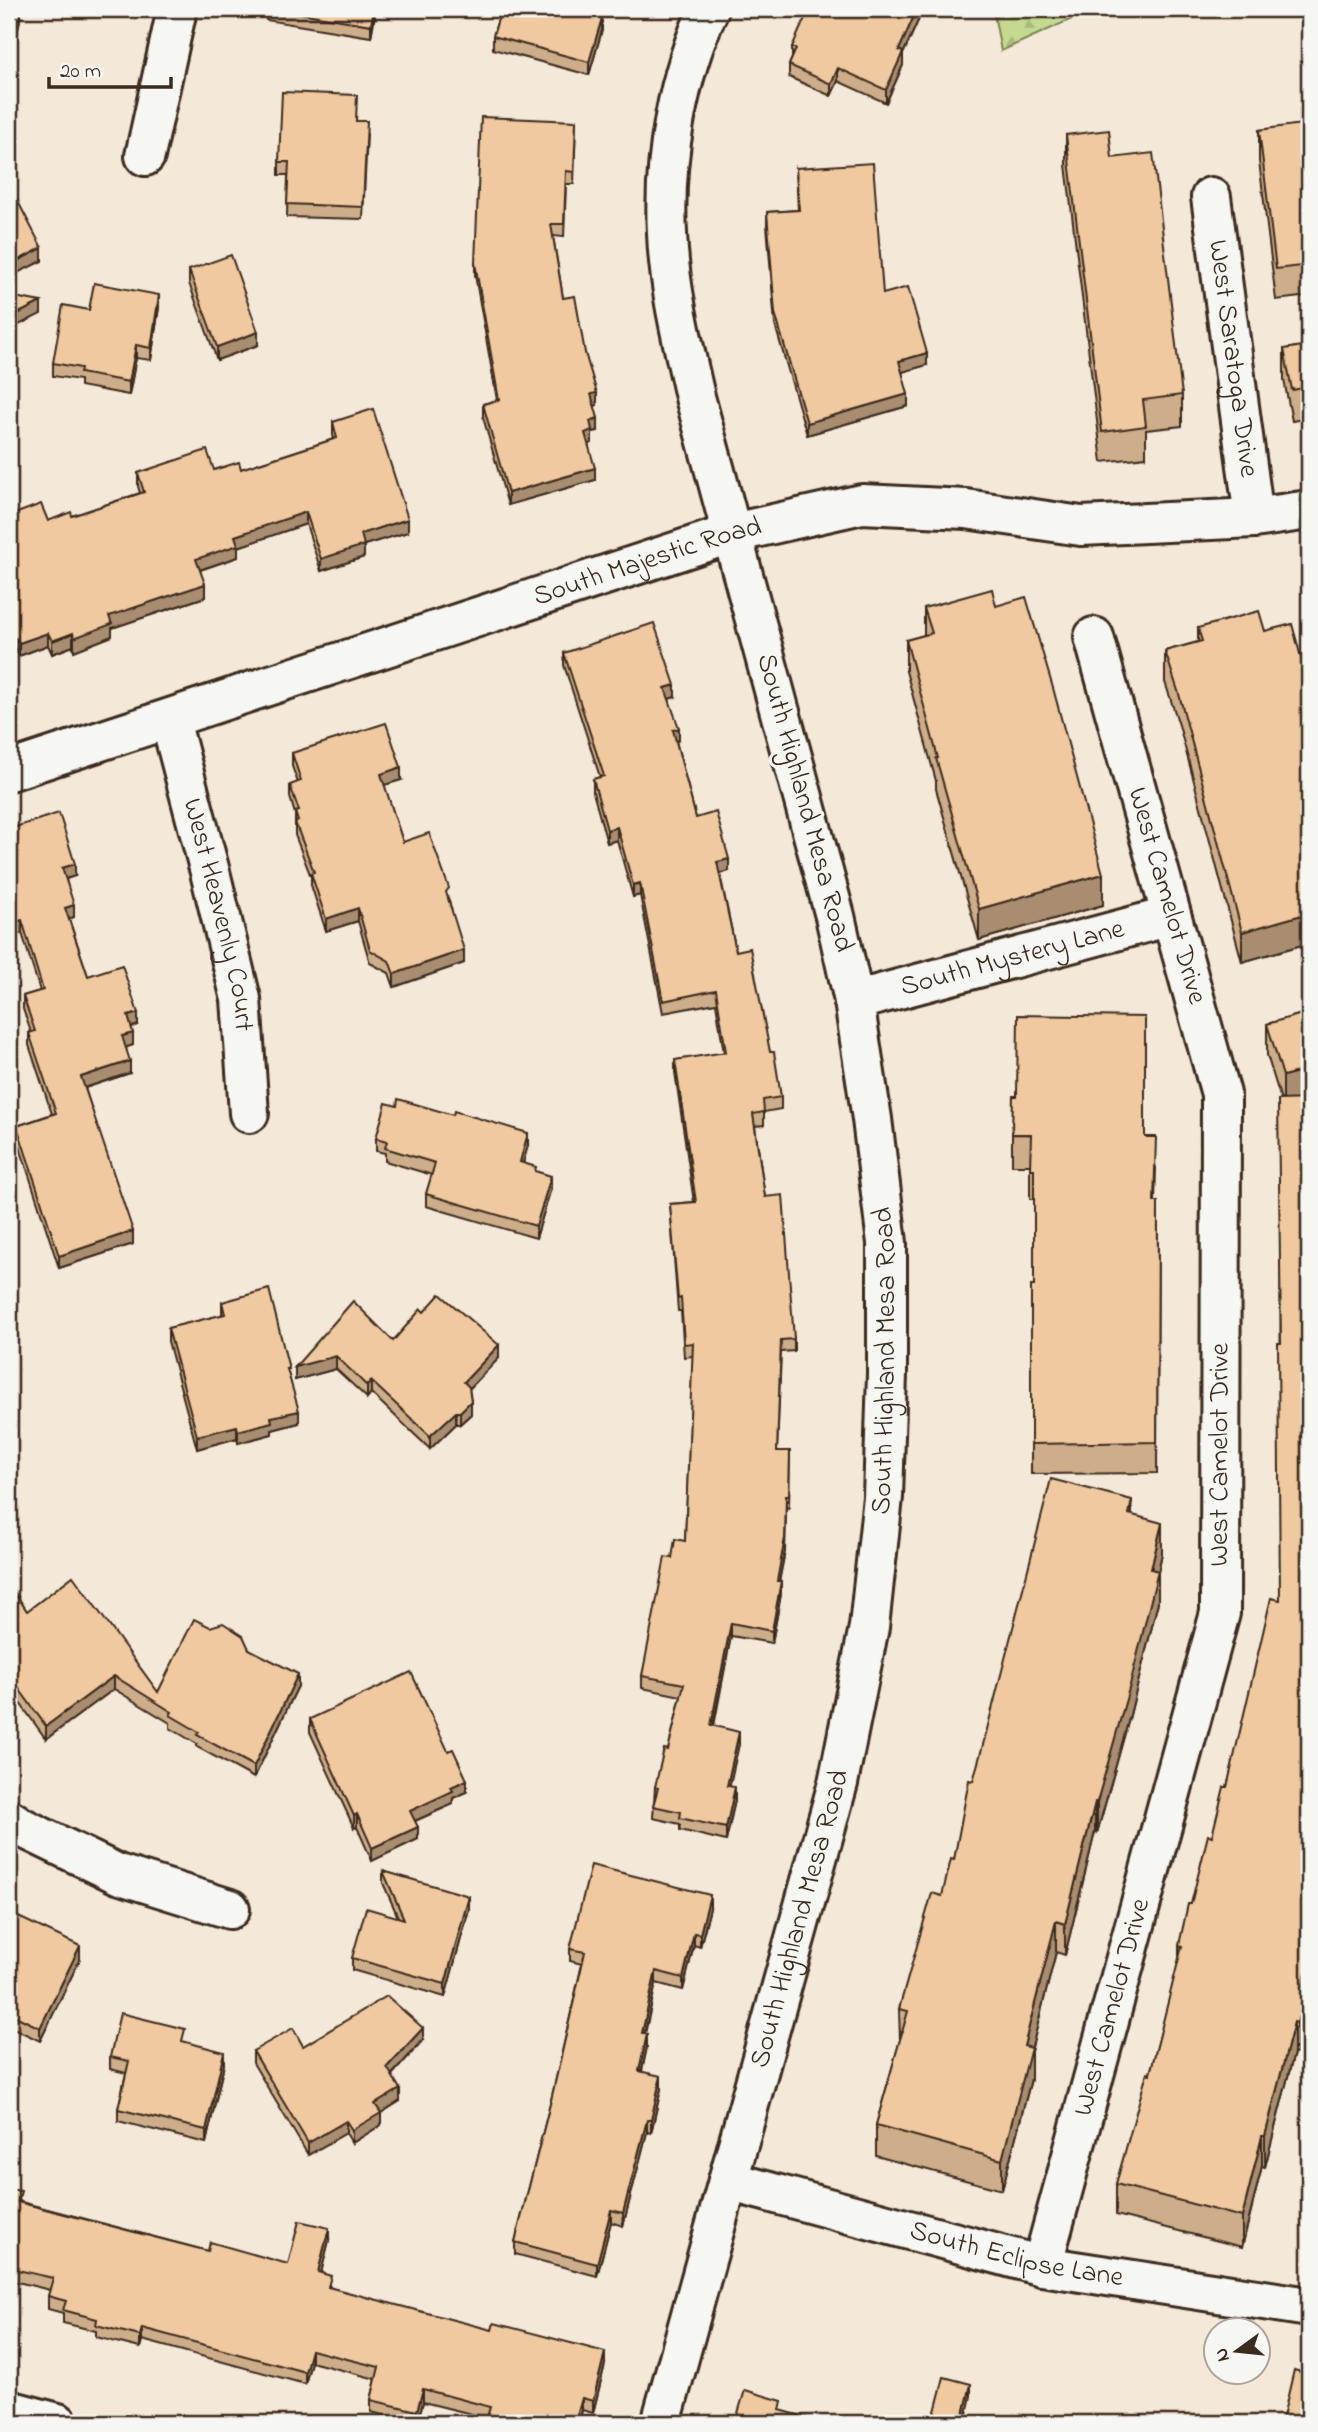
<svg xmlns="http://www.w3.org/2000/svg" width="1318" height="2432" font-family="'Indie Flower',sans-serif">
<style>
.forest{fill:url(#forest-firs);stroke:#7f8257;stroke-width:2}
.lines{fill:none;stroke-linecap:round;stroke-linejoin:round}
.street-casing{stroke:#3b2a1e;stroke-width:44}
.secondary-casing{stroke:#3b2a1e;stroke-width:44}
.street{stroke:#f6f6f2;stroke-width:38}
.secondary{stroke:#f6f6f2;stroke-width:38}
.wall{fill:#cead8a;stroke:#3b2a1e;stroke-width:2}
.shaded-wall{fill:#a88d70;stroke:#3b2a1e;stroke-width:2}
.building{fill:#f0c9a0;stroke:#3b2a1e;stroke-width:2}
.labels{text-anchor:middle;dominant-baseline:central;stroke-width:6;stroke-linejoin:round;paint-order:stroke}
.street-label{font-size:28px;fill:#3b2a1e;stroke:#f6f6f2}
</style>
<defs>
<pattern id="forest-firs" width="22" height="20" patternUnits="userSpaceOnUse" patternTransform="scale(1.75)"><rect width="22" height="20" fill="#c3da90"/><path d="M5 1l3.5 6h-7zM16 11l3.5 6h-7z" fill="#a8bb7c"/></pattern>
</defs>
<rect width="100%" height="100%" fill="#f4e8d9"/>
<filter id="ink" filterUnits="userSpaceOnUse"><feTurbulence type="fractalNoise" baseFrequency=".0143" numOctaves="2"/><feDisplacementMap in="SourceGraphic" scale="14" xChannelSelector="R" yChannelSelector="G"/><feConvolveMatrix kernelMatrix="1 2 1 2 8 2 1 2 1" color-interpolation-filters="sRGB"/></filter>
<g filter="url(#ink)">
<path class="forest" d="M 993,9 L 1094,9 L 1001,51 Z"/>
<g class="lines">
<defs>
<g id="street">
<path d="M 145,156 L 177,9"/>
<path id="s1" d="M 1211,197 L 1254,518"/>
<path id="s2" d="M 170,720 L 210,872 L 241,999 L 249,1113"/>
<path id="s3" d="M 9,771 L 733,533 L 862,504 L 966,509 L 1081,526 L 1254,518 L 1309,510"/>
<path id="s4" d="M 854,1001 L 1171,916"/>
<path d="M 9,1819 L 21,1827 L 118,1874 L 230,1909"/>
<path id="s5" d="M 728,2181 L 1042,2266 L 1309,2307"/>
<path id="s6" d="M 1042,2266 L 1220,1613 L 1221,1094 L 1094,637"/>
<path id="s7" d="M 661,2423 L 838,1783 L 869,1627 L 883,1497 L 887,1374 L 887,1243 L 872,1119 L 854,1001 L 835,916 L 695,397 C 683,343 669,289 667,233 C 663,160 678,74 709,9"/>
</g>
<path id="secondary" d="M 9,2410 L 58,2423"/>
</defs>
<use href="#street" class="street-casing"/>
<use href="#secondary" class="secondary-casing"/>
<use href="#street" class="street"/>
<use href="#secondary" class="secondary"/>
</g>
<g class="wall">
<path d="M 9,9 L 22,9 L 14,50 L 9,49 Z"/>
<path d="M 266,9 L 376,9 L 371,37 L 266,20 Z"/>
<path d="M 501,9 L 585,9 L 584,13 L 602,30 L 589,75 L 493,49 L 493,36 Z"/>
<path d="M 922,9 L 922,12 L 903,54 L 903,65 L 886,103 L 838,81 L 831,96 L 789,77 L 789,65 L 792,58 L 792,47 L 824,11 Z"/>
<path d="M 1309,108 L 1309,296 L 1276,300 L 1259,161 L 1259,130 L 1300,125 L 1300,109 Z"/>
<path d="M 356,121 L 367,134 L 363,219 L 287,217 L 288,175 L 279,175 L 279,162 Z"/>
<path d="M 576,121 L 574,184 L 566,184 L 564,237 L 553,236 L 563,298 L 585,353 L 597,405 L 594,406 L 598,431 L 592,432 L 592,443 L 588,444 L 595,480 L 508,505 L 483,417 L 483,404 L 497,400 L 475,275 L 475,263 Z"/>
<path d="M 1066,135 L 1112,158 L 1182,395 L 1182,426 L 1146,430 L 1146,457 L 1102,462 L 1066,165 Z"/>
<path d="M 796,168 L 883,294 L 927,365 L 902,372 L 908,406 L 807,435 L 775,325 L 767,225 L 767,212 L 798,210 Z"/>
<path d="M 189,270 L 258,345 L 217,360 L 189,283 Z"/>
<path d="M 159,307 L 151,360 L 136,358 L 129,395 L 80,386 L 80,380 L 53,376 L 53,363 L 89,310 Z"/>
<path d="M 1309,345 L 1309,418 L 1292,421 L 1284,380 L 1284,349 Z"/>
<path d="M 333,422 L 408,532 L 364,545 L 364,557 L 321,571 L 306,524 L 238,547 L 238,557 L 200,570 L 205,597 L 112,628 L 112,636 L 74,651 L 73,646 L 52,654 L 48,645 L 19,656 L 16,650 L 9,653 L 9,516 L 48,521 L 72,516 L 140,493 L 138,486 L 138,473 L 241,469 L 334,439 L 333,435 Z"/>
<path d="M 996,606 L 1103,905 L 979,940 L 936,789 L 936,781 L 906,671 L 906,640 L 924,635 L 924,608 Z"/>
<path d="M 1198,628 L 1265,631 L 1309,687 L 1309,943 L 1242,962 L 1179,725 L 1165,682 L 1165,651 L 1198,642 Z"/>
<path d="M 564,653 L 675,697 L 669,699 L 679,740 L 676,741 L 696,818 L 729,871 L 720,874 L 736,951 L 770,1052 L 781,1097 L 781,1109 L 764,1112 L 764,1125 L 755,1126 L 765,1197 L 794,1339 L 794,1351 L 781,1352 L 777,1451 L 790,1451 L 789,1508 L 786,1507 L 785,1551 L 779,1581 L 781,1594 L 772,1643 L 731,1636 L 714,1726 L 739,1744 L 729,1786 L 735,1800 L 726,1841 L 680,1830 L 680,1824 L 653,1818 L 655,1787 L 668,1750 L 681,1696 L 642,1688 L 642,1676 L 672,1558 L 685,1541 L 693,1356 L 684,1357 L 681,1311 L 678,1311 L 670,1204 L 694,1202 L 675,1072 L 675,1060 L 724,1053 L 716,1003 L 663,1013 L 640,895 L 633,897 L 617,840 L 607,843 L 593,792 L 593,779 L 600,777 L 564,665 Z"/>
<path d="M 292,753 L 401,780 L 384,785 L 403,842 L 449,900 L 464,963 L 394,987 L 389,973 L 370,963 L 358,921 L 326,931 L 311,885 L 311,877 L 295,835 L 295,814 L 290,797 L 290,785 L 298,783 L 292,766 Z"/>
<path d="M 9,829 L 75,876 L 66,879 L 74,917 L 69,919 L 88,976 L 138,1025 L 131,1028 L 133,1045 L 126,1047 L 130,1073 L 85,1088 L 133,1244 L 59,1268 L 17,1138 L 17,1126 L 52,1114 L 29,1045 L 29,1033 L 31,1032 L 23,1009 L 23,996 L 40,991 L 22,933 L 9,937 Z"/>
<path d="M 1309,1012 L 1307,2016 L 1297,2054 L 1294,2053 L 1265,2167 L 1262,2166 L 1242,2247 L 1116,2215 L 1116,2184 L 1150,2074 L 1179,1962 L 1179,1945 L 1227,1787 L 1280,1600 L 1281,1100 L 1267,1055 L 1267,1024 Z"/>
<path d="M 1012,1134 L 1145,1137 L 1156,1168 L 1155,1202 L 1158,1202 L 1157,1473 L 1031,1474 L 1031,1286 L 1034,1286 L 1034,1199 L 1030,1199 L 1030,1165 L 1012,1165 Z"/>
<path d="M 376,1138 L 528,1145 L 523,1163 L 536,1171 L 551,1188 L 536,1238 L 426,1206 L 426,1194 L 432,1175 L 385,1161 L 385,1153 L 376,1151 Z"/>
<path d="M 222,1302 L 289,1376 L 299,1423 L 272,1430 L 272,1434 L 238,1443 L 237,1438 L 197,1449 L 168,1341 L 168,1328 L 222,1315 Z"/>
<path d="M 424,1312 L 499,1358 L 469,1389 L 471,1414 L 460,1424 L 456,1424 L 430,1449 L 371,1393 L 367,1398 L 336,1369 L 295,1380 L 295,1367 L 393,1341 Z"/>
<path d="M 1132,1515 L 1162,1553 L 1158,1572 L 1158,1602 L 1130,1715 L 1097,1833 L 1095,1832 L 1065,1955 L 1056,1952 L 1031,2051 L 1031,2079 L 1002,2190 L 876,2156 L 876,2125 L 900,2040 L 899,2009 L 942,1896 L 954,1860 L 973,1781 Z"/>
<path d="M 9,1584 L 27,1611 L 158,1692 L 249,1649 L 298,1686 L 254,1778 L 197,1747 L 197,1744 L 170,1728 L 170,1723 L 114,1689 L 46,1739 L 9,1688 Z"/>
<path d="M 310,1719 L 467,1792 L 453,1798 L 453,1804 L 415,1821 L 418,1839 L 372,1861 L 357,1827 L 354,1828 L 310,1732 Z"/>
<path d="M 383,1871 L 469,1909 L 445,1997 L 352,1970 L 352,1958 L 398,1917 L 383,1883 Z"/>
<path d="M 9,1907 L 14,1914 L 80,1959 L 40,2041 L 9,2026 Z"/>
<path d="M 710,1908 L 700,1947 L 694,1945 L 683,1990 L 656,1983 L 645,2034 L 647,2047 L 642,2071 L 661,2089 L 651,2133 L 647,2132 L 623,2226 L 611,2222 L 597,2276 L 515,2254 L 515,2242 L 552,2096 L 582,1964 L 570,1961 L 570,1949 Z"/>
<path d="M 423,2040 L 392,2075 L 400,2101 L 381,2113 L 381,2125 L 352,2143 L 346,2133 L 308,2155 L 253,2063 L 253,2051 L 303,2046 Z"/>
<path d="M 185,2042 L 224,2064 L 206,2143 L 118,2121 L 118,2109 L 126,2073 L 110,2069 L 110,2057 Z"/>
<path d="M 9,2189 L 21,2202 L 208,2251 L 288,2264 L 329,2240 L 321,2273 L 331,2288 L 605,2364 L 593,2413 L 582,2410 L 579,2423 L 488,2423 L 488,2418 L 423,2402 L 417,2423 L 416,2423 L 371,2412 L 371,2400 L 376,2379 L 311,2362 L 305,2384 L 142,2340 L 140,2348 L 96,2337 L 96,2331 L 63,2323 L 63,2313 L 48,2309 L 48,2296 L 50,2290 L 9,2280 Z"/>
<path d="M 1283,2417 L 1309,2423 L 1283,2423 Z"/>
</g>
<g class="shaded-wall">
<path d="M 20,9 L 22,9 L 14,50 L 14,37 Z"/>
<path d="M 374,9 L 376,9 L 371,37 L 371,25 Z"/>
<path d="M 917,9 L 922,9 L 922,12 L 903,54 L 903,65 L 886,103 L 886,90 L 899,50 Z"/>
<path d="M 602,18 L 602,30 L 589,75 L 589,62 Z"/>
<path d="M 838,68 L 838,81 L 831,96 L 831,84 Z"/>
<path d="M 42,248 L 42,261 L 9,277 L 9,265 Z"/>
<path d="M 159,295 L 159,307 L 151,360 L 151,348 Z"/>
<path d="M 41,302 L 41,314 L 9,330 L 9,318 Z"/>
<path d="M 258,332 L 258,345 L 217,360 L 217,347 Z"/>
<path d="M 136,345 L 136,358 L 129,395 L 129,382 Z"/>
<path d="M 927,353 L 927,365 L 899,373 L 899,361 Z"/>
<path d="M 597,393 L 597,405 L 591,407 L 591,394 Z"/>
<path d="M 908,394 L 908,406 L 807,435 L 807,423 Z"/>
<path d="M 598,418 L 598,431 L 592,432 L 592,443 L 585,445 L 585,433 L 590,421 Z"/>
<path d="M 595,468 L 595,480 L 508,505 L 508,493 Z"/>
<path d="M 306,512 L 306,524 L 238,547 L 238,557 L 196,571 L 196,559 L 235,536 Z"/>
<path d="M 408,519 L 408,532 L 364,545 L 364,557 L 321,571 L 321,559 L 361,534 Z"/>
<path d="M 205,584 L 205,597 L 112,628 L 112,636 L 74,651 L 74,638 L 109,616 Z"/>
<path d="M 48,633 L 48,645 L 19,656 L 19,643 Z"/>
<path d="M 73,633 L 73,646 L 52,654 L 52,641 Z"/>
<path d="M 16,638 L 16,650 L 9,653 L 9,641 Z"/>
<path d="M 675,685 L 675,697 L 665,700 L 665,688 Z"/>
<path d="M 679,728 L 679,740 L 673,742 L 673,730 Z"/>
<path d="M 401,767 L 401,780 L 381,786 L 381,774 Z"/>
<path d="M 617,827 L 617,840 L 607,843 L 607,830 Z"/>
<path d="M 729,859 L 729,871 L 717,874 L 717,862 Z"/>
<path d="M 75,864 L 75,876 L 62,880 L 62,868 Z"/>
<path d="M 1103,874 L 1103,905 L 979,940 L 979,909 Z"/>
<path d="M 640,883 L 640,895 L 633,897 L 633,885 Z"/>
<path d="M 74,905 L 74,917 L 65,920 L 65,908 Z"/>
<path d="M 358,908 L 358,921 L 326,931 L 326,919 Z"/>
<path d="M 1309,913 L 1309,943 L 1242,962 L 1242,932 Z"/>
<path d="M 22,920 L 22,933 L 9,937 L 9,924 Z"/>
<path d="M 464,950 L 464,963 L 394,987 L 394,974 Z"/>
<path d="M 138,1013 L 138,1025 L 128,1029 L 128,1016 Z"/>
<path d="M 133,1033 L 133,1045 L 122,1049 L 122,1036 Z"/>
<path d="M 130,1061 L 130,1073 L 81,1089 L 81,1077 Z"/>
<path d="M 1309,1069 L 1309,1099 L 1283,1107 L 1283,1076 Z"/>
<path d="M 528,1133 L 528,1145 L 520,1174 L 520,1162 Z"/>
<path d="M 551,1176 L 551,1188 L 536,1238 L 536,1226 Z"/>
<path d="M 133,1231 L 133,1244 L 59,1268 L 59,1256 Z"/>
<path d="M 499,1345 L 499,1358 L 464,1394 L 464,1382 Z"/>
<path d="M 336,1356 L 336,1369 L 295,1380 L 295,1367 Z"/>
<path d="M 371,1381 L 371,1393 L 367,1398 L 367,1386 Z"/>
<path d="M 471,1401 L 471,1414 L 460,1424 L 460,1412 Z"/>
<path d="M 299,1411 L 299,1423 L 272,1430 L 272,1434 L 238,1443 L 238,1431 L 271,1417 Z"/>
<path d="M 456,1412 L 456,1424 L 430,1449 L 430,1436 Z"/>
<path d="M 237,1426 L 237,1438 L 197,1449 L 197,1436 Z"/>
<path d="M 786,1495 L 785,1551 L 777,1593 L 777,1581 Z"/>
<path d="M 1132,1500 L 1132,1530 L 1129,1514 Z"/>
<path d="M 1162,1523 L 1162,1553 L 1158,1572 L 1158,1602 L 1130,1715 L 1097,1833 L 1097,1802 Z"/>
<path d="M 781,1581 L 781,1594 L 772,1643 L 772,1631 Z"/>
<path d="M 731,1623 L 731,1636 L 711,1737 L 711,1725 Z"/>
<path d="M 298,1674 L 298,1686 L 254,1778 L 254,1766 Z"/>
<path d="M 114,1676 L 114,1689 L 46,1739 L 46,1726 Z"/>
<path d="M 739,1732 L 739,1744 L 727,1798 L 727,1786 Z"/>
<path d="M 467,1780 L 467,1792 L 453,1798 L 453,1804 L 410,1823 L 410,1811 L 451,1787 Z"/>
<path d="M 735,1787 L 735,1800 L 726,1841 L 726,1828 Z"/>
<path d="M 1095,1802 L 1095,1832 L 1065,1955 L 1065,1924 Z"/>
<path d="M 357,1814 L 357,1827 L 354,1828 L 354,1816 Z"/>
<path d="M 418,1827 L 418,1839 L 372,1861 L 372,1848 Z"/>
<path d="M 710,1895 L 710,1908 L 700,1947 L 700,1934 Z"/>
<path d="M 469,1896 L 469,1909 L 445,1997 L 445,1984 Z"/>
<path d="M 1056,1921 L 1056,1952 L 1031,2051 L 1031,2079 L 1002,2190 L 1002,2160 L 1024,2046 Z"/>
<path d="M 694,1933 L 694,1945 L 683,1990 L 683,1978 Z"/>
<path d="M 80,1946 L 80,1959 L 40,2041 L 40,2028 Z"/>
<path d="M 1309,1959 L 1309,1989 L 1307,2001 L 1307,2016 L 1297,2054 L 1297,2023 L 1303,1985 Z"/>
<path d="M 656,1971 L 656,1983 L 642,2045 L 642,2033 Z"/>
<path d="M 1294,2022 L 1294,2053 L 1265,2167 L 1265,2136 Z"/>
<path d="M 423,2028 L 423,2040 L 387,2080 L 387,2067 Z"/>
<path d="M 647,2034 L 647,2047 L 639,2083 L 639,2071 Z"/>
<path d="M 224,2052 L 224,2064 L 206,2143 L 206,2130 Z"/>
<path d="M 661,2076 L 661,2089 L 651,2133 L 651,2120 Z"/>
<path d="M 400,2089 L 400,2101 L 381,2113 L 381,2125 L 352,2143 L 352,2130 L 375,2104 Z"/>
<path d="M 647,2120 L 647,2132 L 623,2226 L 623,2213 Z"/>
<path d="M 346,2121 L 346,2133 L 308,2155 L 308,2143 Z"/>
<path d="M 1262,2136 L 1262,2166 L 1242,2247 L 1242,2217 Z"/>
<path d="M 611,2210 L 611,2222 L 597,2276 L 597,2264 Z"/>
<path d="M 329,2228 L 329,2240 L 318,2285 L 318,2272 Z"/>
<path d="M 142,2328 L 142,2340 L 140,2348 L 140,2336 Z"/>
<path d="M 311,2350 L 311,2362 L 305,2384 L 305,2372 Z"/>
<path d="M 605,2352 L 605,2364 L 593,2413 L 593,2401 Z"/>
<path d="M 971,2384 L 971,2396 L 965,2423 L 962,2423 Z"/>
<path d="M 423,2389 L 423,2402 L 417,2423 L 417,2411 Z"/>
<path d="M 582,2398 L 582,2410 L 579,2423 L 575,2423 Z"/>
</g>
<g class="building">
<path d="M 9,9 L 20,9 L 14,37 L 9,36 Z"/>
<path d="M 276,9 L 374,9 L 371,25 Z"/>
<path d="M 501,9 L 582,9 L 581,12 L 602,18 L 589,62 L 493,36 Z"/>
<path d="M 809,9 L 820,9 L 824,11 L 824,9 L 917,9 L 899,50 L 903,52 L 886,90 L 838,68 L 831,84 L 789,65 L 796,49 L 792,47 Z"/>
<path d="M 282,92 L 357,95 L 356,121 L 367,121 L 363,207 L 287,204 L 289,162 L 279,162 Z"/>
<path d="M 1309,108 L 1309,265 L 1276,269 L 1259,130 L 1302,124 L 1300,109 Z"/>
<path d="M 481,117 L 576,121 L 574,172 L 566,171 L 564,224 L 551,224 L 563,298 L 575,296 L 585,353 L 597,393 L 591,394 L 598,418 L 590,421 L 592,430 L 585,433 L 595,468 L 508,493 L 483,404 L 499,400 L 475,263 Z"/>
<path d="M 1109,130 L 1112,158 L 1153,153 L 1182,395 L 1143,400 L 1146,426 L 1102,432 L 1066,135 Z"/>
<path d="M 873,163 L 883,294 L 908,287 L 927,353 L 899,361 L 908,394 L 807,423 L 775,313 L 767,212 L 799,210 L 796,168 Z"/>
<path d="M 11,188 L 42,248 L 9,265 L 9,189 Z"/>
<path d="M 231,255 L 258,332 L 217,347 L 189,270 Z"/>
<path d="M 94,283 L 159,295 L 151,348 L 136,345 L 129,382 L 80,373 L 81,368 L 53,363 L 63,305 L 89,310 Z"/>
<path d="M 9,296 L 41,302 L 9,318 Z"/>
<path d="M 1309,345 L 1309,387 L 1292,390 L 1284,349 Z"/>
<path d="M 373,409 L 408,519 L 361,534 L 364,545 L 321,559 L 306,512 L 235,536 L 238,545 L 196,559 L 205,584 L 109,616 L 112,624 L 74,638 L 73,633 L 52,641 L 48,633 L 19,643 L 16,638 L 9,641 L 9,516 L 41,504 L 48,521 L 71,512 L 72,516 L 144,492 L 138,473 L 207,450 L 214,470 L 239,462 L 241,469 L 337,438 L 333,422 Z"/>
<path d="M 992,589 L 996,606 L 1026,597 L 1053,688 L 1103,874 L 979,909 L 936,758 L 938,758 L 906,640 L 932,633 L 924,608 Z"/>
<path d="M 1259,611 L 1265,631 L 1292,624 L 1309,687 L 1309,913 L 1242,932 L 1179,694 L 1165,651 L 1202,641 L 1198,628 Z"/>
<path d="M 654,623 L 675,685 L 665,688 L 679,728 L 673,730 L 696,818 L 716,812 L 729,859 L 717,862 L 736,951 L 750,948 L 770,1052 L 774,1052 L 781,1097 L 763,1100 L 764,1112 L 753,1114 L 765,1197 L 783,1195 L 794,1339 L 781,1340 L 777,1451 L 790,1451 L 789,1495 L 786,1495 L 785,1538 L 777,1581 L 781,1581 L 772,1631 L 731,1623 L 711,1725 L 739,1732 L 727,1786 L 735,1787 L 726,1828 L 680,1818 L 681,1812 L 653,1806 L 658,1788 L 655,1787 L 664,1749 L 668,1750 L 684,1684 L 642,1676 L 665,1557 L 672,1558 L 675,1539 L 685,1541 L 693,1343 L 684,1344 L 681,1298 L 678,1299 L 670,1204 L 696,1202 L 675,1060 L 726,1052 L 716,990 L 663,1001 L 640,883 L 633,885 L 617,827 L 607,830 L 593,779 L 604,776 L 564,653 Z"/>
<path d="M 386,723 L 401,767 L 381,774 L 403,842 L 429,833 L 449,888 L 446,892 L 464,950 L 394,974 L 389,961 L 370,950 L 358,908 L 326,919 L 311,873 L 314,872 L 295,822 L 298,821 L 295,812 L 299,811 L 290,785 L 301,781 L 292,753 Z"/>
<path d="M 59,813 L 75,864 L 62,868 L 74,905 L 65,908 L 88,976 L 122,965 L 138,1013 L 128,1016 L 133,1033 L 122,1036 L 130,1061 L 81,1077 L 133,1231 L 59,1256 L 17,1126 L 56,1113 L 29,1033 L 35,1031 L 23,996 L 43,990 L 22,920 L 9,924 L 9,840 L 11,839 L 9,829 Z"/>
<path d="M 1309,1012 L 1309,1069 L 1283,1076 L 1267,1024 Z"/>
<path d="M 1018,1015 L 1145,1017 L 1145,1137 L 1156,1137 L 1154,1202 L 1158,1202 L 1157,1442 L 1031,1444 L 1031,1286 L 1034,1286 L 1034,1169 L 1030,1169 L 1031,1134 L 1012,1134 L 1013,1096 L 1017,1096 Z"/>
<path d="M 398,1099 L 453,1115 L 454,1111 L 528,1133 L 520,1162 L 536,1167 L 535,1171 L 551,1176 L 536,1226 L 426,1194 L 435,1163 L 385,1148 L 387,1141 L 376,1138 L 386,1103 L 397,1106 Z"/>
<path d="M 1309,1099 L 1309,1959 L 1303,1985 L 1307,1986 L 1297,2023 L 1294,2022 L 1265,2136 L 1262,2136 L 1242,2217 L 1116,2184 L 1147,2073 L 1150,2074 L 1182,1946 L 1179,1945 L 1188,1904 L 1191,1904 L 1208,1835 L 1212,1836 L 1224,1787 L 1227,1787 L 1271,1598 L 1280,1600 L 1278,1343 L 1281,1343 L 1278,1100 Z"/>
<path d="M 269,1289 L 289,1369 L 287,1369 L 299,1411 L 271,1417 L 272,1422 L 238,1431 L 237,1426 L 197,1436 L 168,1328 L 225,1314 L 222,1302 Z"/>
<path d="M 440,1294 L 499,1345 L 464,1382 L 469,1387 L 471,1401 L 460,1412 L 456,1412 L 430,1436 L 371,1381 L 367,1386 L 336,1356 L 295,1367 L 353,1301 L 393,1341 L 421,1309 L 424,1312 Z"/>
<path d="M 1051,1479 L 1132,1500 L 1129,1514 L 1162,1523 L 1151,1569 L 1158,1571 L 1130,1685 L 1097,1802 L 1095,1802 L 1065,1924 L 1056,1921 L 1024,2046 L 1031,2048 L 1002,2160 L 876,2125 L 908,2011 L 899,2009 L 932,1893 L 942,1896 L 951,1859 L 954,1860 L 969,1780 L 973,1781 L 984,1741 Z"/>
<path d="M 73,1576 L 158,1692 L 194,1619 L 210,1627 L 223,1623 L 243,1636 L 249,1649 L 298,1674 L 254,1766 L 197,1735 L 199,1732 L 170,1715 L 172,1712 L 114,1676 L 46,1726 L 9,1675 L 9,1584 L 27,1611 Z"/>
<path d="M 411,1672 L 448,1751 L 453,1749 L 467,1780 L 451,1787 L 453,1791 L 410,1811 L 418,1827 L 372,1848 L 357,1814 L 354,1816 L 310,1719 Z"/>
<path d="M 591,1865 L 710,1895 L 700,1934 L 694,1933 L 683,1978 L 656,1971 L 642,2033 L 647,2034 L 639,2071 L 661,2076 L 651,2120 L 647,2120 L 623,2213 L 611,2210 L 597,2264 L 515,2242 L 552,2096 L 585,1952 L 570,1949 Z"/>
<path d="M 383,1871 L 469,1896 L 445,1984 L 352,1958 L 366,1908 L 404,1919 Z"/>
<path d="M 9,1907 L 14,1910 L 12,1914 L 80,1946 L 40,2028 L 9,2013 Z"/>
<path d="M 387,1996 L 423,2028 L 387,2067 L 400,2089 L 375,2104 L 381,2113 L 352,2130 L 346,2121 L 308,2143 L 253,2051 L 293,2028 L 303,2046 Z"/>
<path d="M 120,2013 L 185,2029 L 182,2041 L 224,2052 L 206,2130 L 118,2109 L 129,2061 L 110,2057 Z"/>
<path d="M 9,2189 L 21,2191 L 18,2202 L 208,2251 L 210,2242 L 288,2264 L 299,2221 L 329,2228 L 318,2272 L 331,2276 L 328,2287 L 492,2330 L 494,2323 L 605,2352 L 593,2401 L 582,2398 L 575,2423 L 523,2423 L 488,2414 L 490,2407 L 423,2389 L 417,2411 L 371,2400 L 379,2367 L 311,2350 L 305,2372 L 142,2328 L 140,2336 L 96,2325 L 97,2319 L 63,2310 L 66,2301 L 48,2296 L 53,2278 L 9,2268 Z"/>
<path d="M 1294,2370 L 1309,2374 L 1309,2423 L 1283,2417 Z"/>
<path d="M 944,2377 L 971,2384 L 962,2423 L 932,2423 Z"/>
<path d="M 745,2390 L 782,2401 L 780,2410 L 827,2423 L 735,2423 Z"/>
</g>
</g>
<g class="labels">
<g class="street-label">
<text stroke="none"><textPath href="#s1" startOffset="163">West Saratoga Drive</textPath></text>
<text stroke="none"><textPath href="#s3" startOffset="672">South Majestic Road</textPath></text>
<text transform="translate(804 803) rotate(75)">South Highland Mesa Road</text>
<text transform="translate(1166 896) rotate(74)">West Camelot Drive</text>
<text stroke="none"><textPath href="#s2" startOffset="201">West Heavenly Court</textPath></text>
<text stroke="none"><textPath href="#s4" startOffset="164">South Mystery Lane</textPath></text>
<text stroke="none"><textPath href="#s7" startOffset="1090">South Highland Mesa Road</textPath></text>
<text stroke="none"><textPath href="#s6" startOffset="835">West Camelot Drive</textPath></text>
<text stroke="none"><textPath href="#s7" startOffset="523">South Highland Mesa Road</textPath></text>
<text stroke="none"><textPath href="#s6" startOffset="268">West Camelot Drive</textPath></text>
<text stroke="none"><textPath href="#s5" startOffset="298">South Eclipse Lane</textPath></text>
</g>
</g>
<rect width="1318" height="2432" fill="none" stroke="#f6f6f2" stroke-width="35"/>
<rect x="18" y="18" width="1283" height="2397" fill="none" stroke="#3b2a1e" stroke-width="2.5" filter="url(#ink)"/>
<g transform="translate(1237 2351) rotate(255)"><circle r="33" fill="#f6f6f2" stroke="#aba49d" stroke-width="2"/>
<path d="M0-5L12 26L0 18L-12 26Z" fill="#3b2a1e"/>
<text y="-10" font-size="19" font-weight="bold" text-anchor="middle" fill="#3b2a1e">N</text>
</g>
<path d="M49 77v10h122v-10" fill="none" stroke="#3b2a1e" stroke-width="3.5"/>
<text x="60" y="77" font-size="21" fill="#3b2a1e" stroke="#f6f6f2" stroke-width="5" paint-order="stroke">20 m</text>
</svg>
